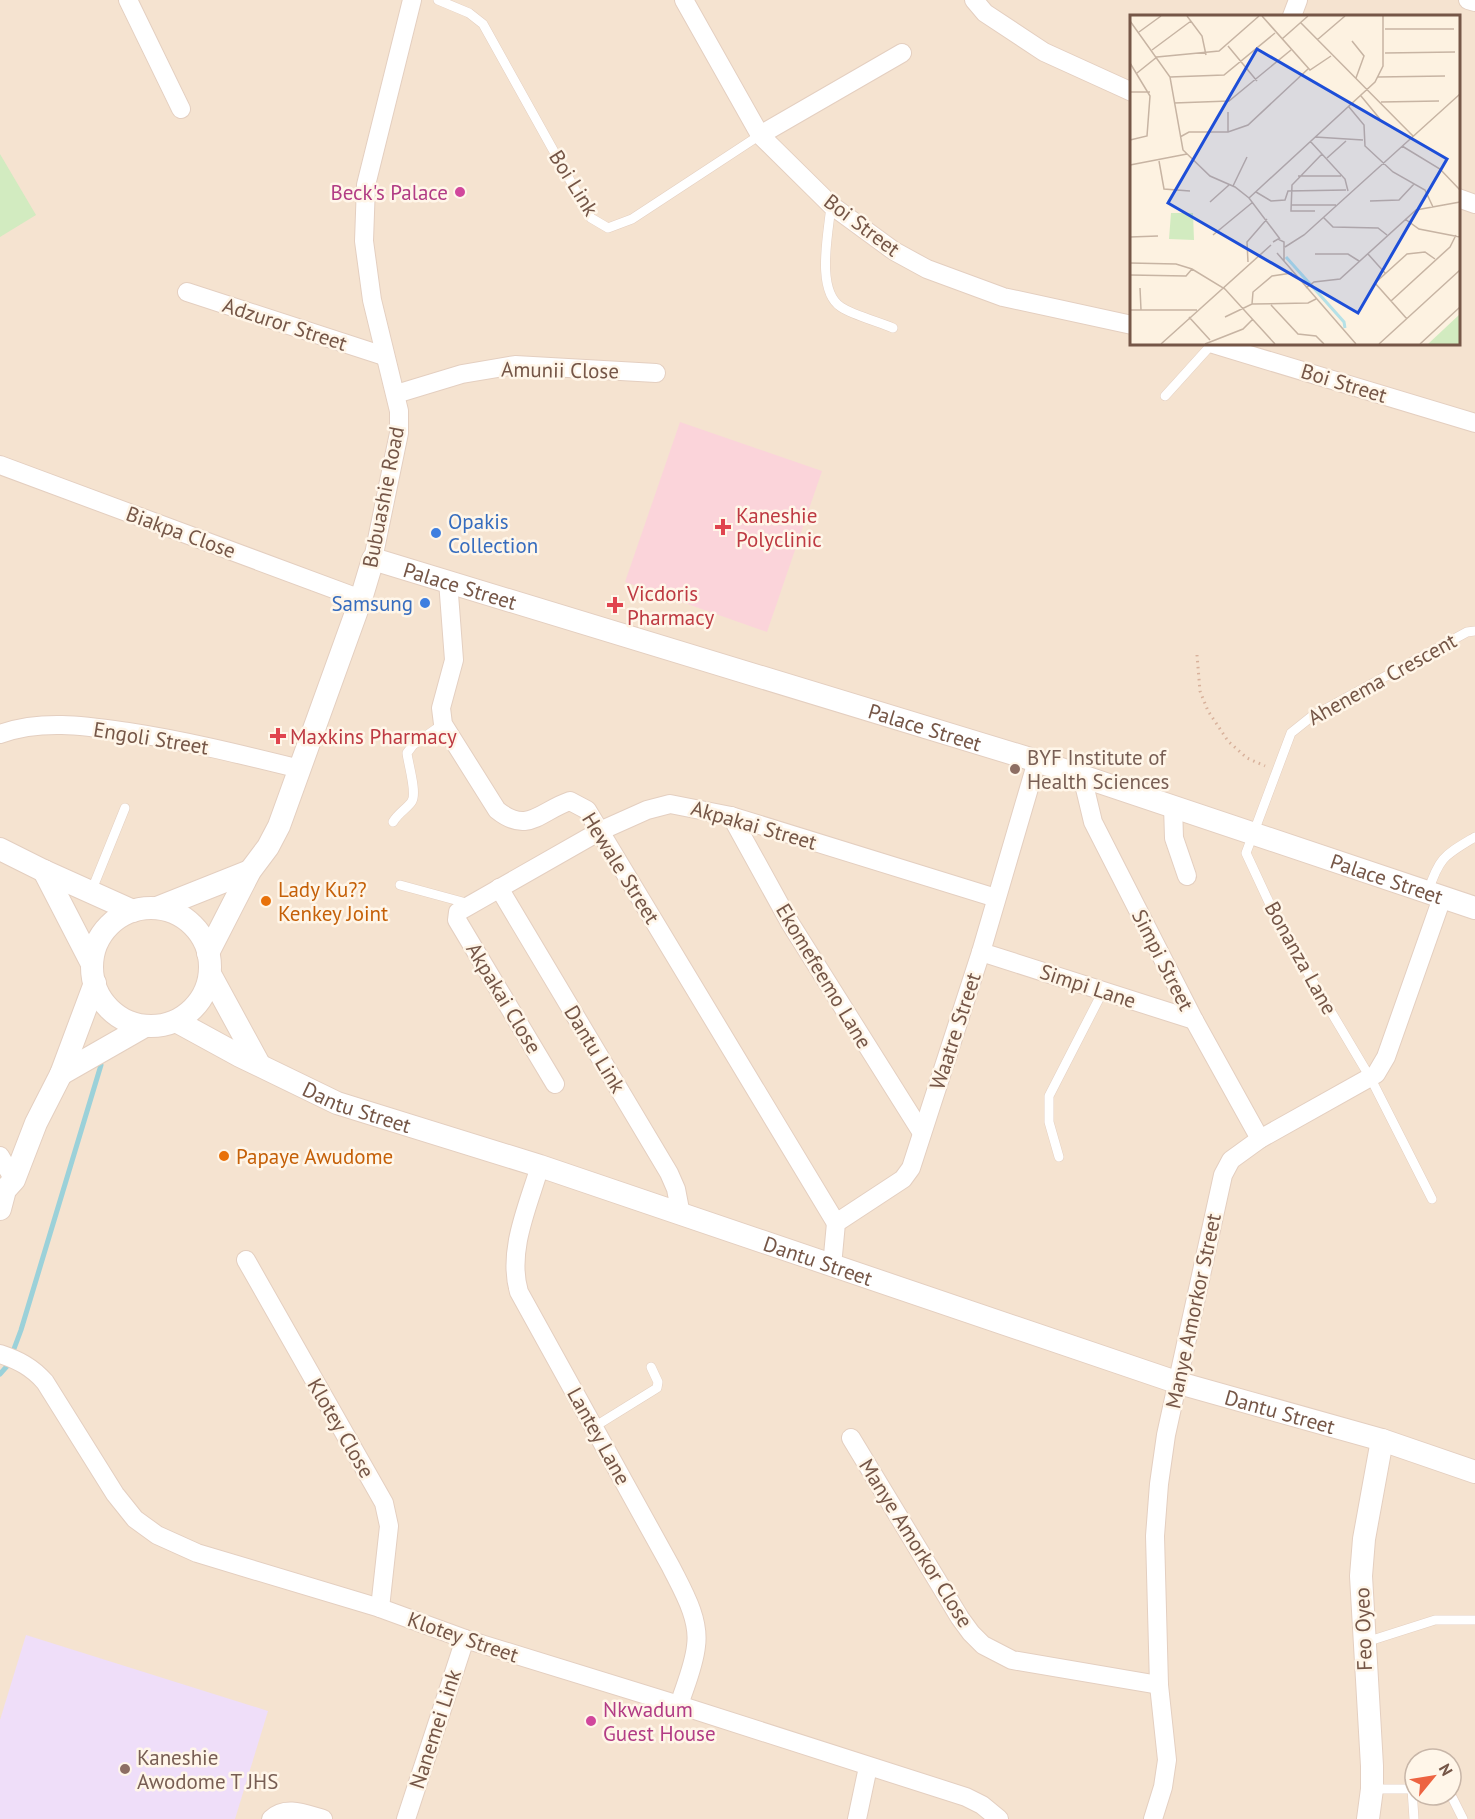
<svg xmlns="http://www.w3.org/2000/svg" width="1475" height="1819" font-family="'PT Sans',sans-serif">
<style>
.residential{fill:#f5e3d0;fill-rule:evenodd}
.education{fill:#efdef9}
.medical{fill:#fbd4da}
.green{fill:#d2ebc0}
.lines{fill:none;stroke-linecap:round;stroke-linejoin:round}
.stream{stroke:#9bd1d9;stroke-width:5}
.service-casing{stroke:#e4cfc0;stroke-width:10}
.minor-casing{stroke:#e4cfc0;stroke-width:20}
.tertiary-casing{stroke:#e4cfc0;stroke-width:24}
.path{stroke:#d8b19b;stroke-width:3;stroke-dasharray:1.5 4.5;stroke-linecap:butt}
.service{stroke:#fff;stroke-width:9}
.minor{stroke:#fff;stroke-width:18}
.tertiary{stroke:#fff;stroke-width:22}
.hotel-dot{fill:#d1479c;stroke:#fff6e9;stroke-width:2}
.health-dot{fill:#e0444e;stroke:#fff6e9;stroke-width:2}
.shop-dot{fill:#3f7fe0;stroke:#fff6e9;stroke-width:2}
.education-dot{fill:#8d6e63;stroke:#fff6e9;stroke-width:2}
.food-dot{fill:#e8710a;stroke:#fff6e9;stroke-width:2}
.labels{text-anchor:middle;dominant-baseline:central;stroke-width:5;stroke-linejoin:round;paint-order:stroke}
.street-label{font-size:21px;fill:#755647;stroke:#fff6e9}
.hotel-label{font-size:21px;fill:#b23c85;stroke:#fff6e9;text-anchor:end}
.health-label{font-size:21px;fill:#be3a42;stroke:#fff6e9;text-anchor:start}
.shop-label{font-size:21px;fill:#366cbe;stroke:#fff6e9;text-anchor:start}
.education-label{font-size:21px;fill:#785e54;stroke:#fff6e9;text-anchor:start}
.food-label{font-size:21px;fill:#c56008;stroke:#fff6e9;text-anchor:start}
.inset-river{fill:none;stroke:#b5e1e7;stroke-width:3}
.inset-road{fill:none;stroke:#c7b4a3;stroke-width:1.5}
.view{fill:#1d4ed8;fill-opacity:0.15;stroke:#1d4ed8;stroke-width:3}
.inset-edge{fill:none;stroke:#755647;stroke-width:3}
</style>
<rect width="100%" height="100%" fill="#fdf2e1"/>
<path class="residential" d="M 0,0 L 1475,0 L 1475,1819 L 0,1819 ZM 1132,16 L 1458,16 L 1458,344 L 1132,344 ZM 1415,1759 L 1451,1759 L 1451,1795 L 1415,1795 Z"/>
<path class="education" d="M 26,1635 L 268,1711 L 235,1819 L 0,1819 L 0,1720 Z"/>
<path class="medical" d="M 680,422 L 822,471 L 767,632 L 625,582 Z"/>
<path class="green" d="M 0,154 L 36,215 L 0,237 Z"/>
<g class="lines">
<path class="stream" d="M 0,1374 L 8,1365 L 21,1330 L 101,1065"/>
<defs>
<g id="service">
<path d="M 438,0 L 469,13 L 483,24 L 591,218 L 608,228 L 632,219 L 760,135"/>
<path d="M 831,205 C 829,231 815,290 841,307 C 853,315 879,322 893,328"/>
<path d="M 1165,396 L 1212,344"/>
<path d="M 393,822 C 398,813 409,807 412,801 C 417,792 408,763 407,753 L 413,745 L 443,724"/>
<path d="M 400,885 L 470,904"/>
<path d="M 91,892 L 125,808"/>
<path d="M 1428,892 C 1439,857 1445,855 1475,837"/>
<path d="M 1059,1157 L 1049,1122 L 1049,1096 L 1103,991"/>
<path d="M 1432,1199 L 1371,1079 L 1280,926 L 1246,853 L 1291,733 L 1311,717 L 1467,632 L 1475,631"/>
<path d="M 594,1427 L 657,1388 L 658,1382 L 651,1367"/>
<path d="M 1366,1642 L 1435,1620 L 1475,1620"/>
<path d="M 1372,1789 L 1415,1789"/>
<path d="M 1412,1789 L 1414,1819"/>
<path d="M 1451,1795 L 1463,1819"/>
</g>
<g id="minor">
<path d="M 128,0 L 181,109"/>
<path d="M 684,0 L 760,135 L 831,205 L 894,251 L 927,269 L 1003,297 L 1132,325"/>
<path d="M 974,0 L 985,13 L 1044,52 L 1132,92"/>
<path d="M 1468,0 L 1475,2"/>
<path d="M 1292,16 L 1298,0"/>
<path d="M 760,135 L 902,53"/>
<path d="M 1458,198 L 1475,204"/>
<path d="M 187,292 L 384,356"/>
<path d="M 1213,344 L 1475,423"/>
<path d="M 396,394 L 462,374 L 515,365 L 656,373"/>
<path d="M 0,465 L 361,599"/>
<path d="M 373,559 L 399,433 L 399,411 L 372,300 L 364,241 L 366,185 L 412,0"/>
<path d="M 448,581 L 454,660 L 441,708 L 443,724 L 497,810 C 528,835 540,811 570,801 L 587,810 L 836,1223"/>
<path d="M 0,734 C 42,719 86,726 128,732 C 187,741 243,755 300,769"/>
<path d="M 1082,776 L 1093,822 L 1194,1020 L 1260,1139"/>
<path d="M 1173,806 L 1174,838 L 1187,876"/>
<path d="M 731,816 L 790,923 L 922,1133"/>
<path d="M 499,888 L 669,1173 L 676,1189 L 681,1215"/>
<path d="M 981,952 L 1194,1020"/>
<path d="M 555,1084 L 457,920 L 458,912 L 600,831 L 647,810 L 670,804 L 731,816 L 996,898"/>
<path d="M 0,1156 L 14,1180"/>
<path d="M 540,1166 C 528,1206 507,1251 519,1292 L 671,1567 C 683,1591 700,1619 696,1646 C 694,1666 685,1686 679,1705"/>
<path d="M 246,1260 L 384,1503 L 389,1526 L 380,1608"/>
<path d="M 832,1266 L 836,1223 L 903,1179 L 911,1168 L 981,952 L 1037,761"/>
<path d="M 0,1354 C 18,1360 32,1367 45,1382 L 115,1494 L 135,1519 L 157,1535 L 197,1553 L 380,1608 L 465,1639 L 679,1705 L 966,1797 L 982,1805 L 999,1819"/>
<path d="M 851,1438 L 960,1618 L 971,1633 L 983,1645 L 1012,1660 L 1159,1685"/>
<path d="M 271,1819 C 286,1805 305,1814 323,1819"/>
<path d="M 406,1819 L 465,1639"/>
<path d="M 857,1819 L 868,1767"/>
<path d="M 1153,1819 L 1163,1787 L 1167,1760 L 1159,1685 L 1155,1536 L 1159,1484 L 1166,1435 L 1223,1175 L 1231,1160 L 1260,1139 L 1376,1074 L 1386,1057 L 1442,898"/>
</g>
<g id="tertiary">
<path d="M 0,849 L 44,871 L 133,911"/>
<path d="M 44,871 L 92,964"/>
<path d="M 157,908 L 250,871"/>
<circle cx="151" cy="967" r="59"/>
<path id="s1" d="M 208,953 L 250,871 L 268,847 L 279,826 L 361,599 L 373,559 L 1037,761 L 1475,908"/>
<path d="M 210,974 L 259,1064"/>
<path id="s2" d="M 176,1021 L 240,1056 L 337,1103 L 540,1166 L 1179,1383 L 1382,1440 L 1475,1472"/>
<path d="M 61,1074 L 145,1026"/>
<path d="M 0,1209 L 5,1190 L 14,1180 L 36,1123 L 61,1074 L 95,983"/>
<path d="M 1368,1819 L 1372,1789 L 1372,1766 L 1361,1576 L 1364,1539 L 1382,1440"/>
</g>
</defs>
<use href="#service" class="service-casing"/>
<use href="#minor" class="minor-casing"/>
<use href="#tertiary" class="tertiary-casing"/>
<path class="path" d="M 1197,655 L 1200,691 L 1208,711 L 1228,741 L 1247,758 L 1265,766"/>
<use href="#service" class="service"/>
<use href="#minor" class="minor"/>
<use href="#tertiary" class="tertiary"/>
</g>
<g class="hotel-dot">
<circle cx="460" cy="192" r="6"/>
<circle cx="591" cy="1721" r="6"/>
</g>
<g class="health-dot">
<path d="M720 518h6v6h6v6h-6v6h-6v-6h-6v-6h6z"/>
<path d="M612 596h6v6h6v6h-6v6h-6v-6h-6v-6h6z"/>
<path d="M275 727h6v6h6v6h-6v6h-6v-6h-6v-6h6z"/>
</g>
<g class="shop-dot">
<circle cx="436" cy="533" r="6"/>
<circle cx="425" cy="603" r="6"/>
</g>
<g class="education-dot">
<circle cx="1015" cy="769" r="6"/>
<circle cx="125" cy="1769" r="6"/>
</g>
<g class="food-dot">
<circle cx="266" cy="901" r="6"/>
<circle cx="224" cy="1156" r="6"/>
</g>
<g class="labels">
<g class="street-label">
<text transform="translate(574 183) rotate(58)">Boi Link</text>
<text transform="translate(862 225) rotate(37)">Boi Street</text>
<text transform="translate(285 324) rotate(18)">Adzuror Street</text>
<text transform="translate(560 370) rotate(1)">Amunii Close</text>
<text transform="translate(1344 383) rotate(17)">Boi Street</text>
<text transform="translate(383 497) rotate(-79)">Bubuashie Road</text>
<text transform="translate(181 532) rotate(20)">Biakpa Close</text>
<text stroke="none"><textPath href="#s1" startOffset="520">Palace Street</textPath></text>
<text transform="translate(1382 679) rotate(-29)">Ahenema Crescent</text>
<text stroke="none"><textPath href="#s1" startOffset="1006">Palace Street</textPath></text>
<text transform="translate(151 738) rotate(9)">Engoli Street</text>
<text transform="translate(754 825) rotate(16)">Akpakai Street</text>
<text transform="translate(621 868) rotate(58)">Hewale Street</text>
<text stroke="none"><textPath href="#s1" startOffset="1492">Palace Street</textPath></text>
<text transform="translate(1301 958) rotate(61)">Bonanza Lane</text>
<text transform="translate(1163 960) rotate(63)">Simpi Street</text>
<text transform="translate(824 976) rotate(59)">Ekomefeemo Lane</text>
<text transform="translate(1088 986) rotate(18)">Simpi Lane</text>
<text transform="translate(504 998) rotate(59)">Akpakai Close</text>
<text transform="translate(955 1031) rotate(-72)">Waatre Street</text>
<text transform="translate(595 1049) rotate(59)">Dantu Link</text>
<text stroke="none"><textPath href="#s2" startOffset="201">Dantu Street</textPath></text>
<text stroke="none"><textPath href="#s2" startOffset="687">Dantu Street</textPath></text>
<text transform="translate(1193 1311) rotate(-78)">Manye Amorkor Street</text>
<text stroke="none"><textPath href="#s2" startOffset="1173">Dantu Street</textPath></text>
<text transform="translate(341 1428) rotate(60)">Klotey Close</text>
<text transform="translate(599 1436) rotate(61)">Lantey Lane</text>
<text transform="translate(916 1543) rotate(58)">Manye Amorkor Close</text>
<text transform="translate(1363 1629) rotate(-92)">Feo Oyeo</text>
<text transform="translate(463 1637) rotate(19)">Klotey Street</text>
<text transform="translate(435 1729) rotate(-72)">Nanemei Link</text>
</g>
<g class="hotel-label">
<text x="448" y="192">Beck's Palace</text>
<text x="603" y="1709" text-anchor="start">Nkwadum<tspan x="603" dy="24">Guest House</tspan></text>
</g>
<g class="health-label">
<text x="736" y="515">Kaneshie<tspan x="736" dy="24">Polyclinic</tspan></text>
<text x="627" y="593">Vicdoris<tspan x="627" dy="24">Pharmacy</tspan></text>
<text x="290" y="736">Maxkins Pharmacy</text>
</g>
<g class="shop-label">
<text x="448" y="521">Opakis<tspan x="448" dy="24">Collection</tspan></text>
<text x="413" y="603" text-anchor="end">Samsung</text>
</g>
<g class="education-label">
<text x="1027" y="757">BYF Institute of<tspan x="1027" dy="24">Health Sciences</tspan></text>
<text x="137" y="1757">Kaneshie<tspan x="137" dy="24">Awodome T JHS</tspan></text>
</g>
<g class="food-label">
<text x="278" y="889">Lady Ku??<tspan x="278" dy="24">Kenkey Joint</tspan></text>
<text x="236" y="1156">Papaye Awudome</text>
</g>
</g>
<g transform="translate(1130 15)">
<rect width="330" height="330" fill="#fdf2e1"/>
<path d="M 41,198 L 63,198 L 64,225 L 39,224 ZM 330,299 L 330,329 L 298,329 Z" fill="#d2ebc0"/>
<path class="inset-river" d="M 156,242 L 214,307 L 215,313"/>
<path class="inset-road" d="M 57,1 L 72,21 L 76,40M 132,1 L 180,55 L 201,41M 0,6 L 40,62 L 53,135 L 80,161 L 105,172 L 119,183 L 150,224M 171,8 L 283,121M 255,14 L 324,14M 9,17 L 31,1M 152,24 L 178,1M 187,25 L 215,1M 222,26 L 234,41 L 226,63M 98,31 L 127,66M 22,35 L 61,6M 255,38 L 325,37M 0,48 L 20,81 L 17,121 L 0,125M 7,58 L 27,42 L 89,36 L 129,1M 40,62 L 94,60 L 145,18M 248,62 L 315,61M 0,77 L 20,77M 231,81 L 250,104M 251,87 L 309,86M 44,88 L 99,86 L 161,35M 219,92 L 234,110 L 235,131 L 263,157 L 295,175 L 303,192M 98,97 L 98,117M 50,122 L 59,117 L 98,117 L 118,110 L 178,54M 185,122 L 233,125M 180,126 L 215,164 L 218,176M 272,131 L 310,154 L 330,175M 197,143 L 216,126M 29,146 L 34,174 L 60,176M 0,150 L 57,139M 168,161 L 211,161M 103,171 L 117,142M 126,177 L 141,186 L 155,185 L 158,176 L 216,175M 119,183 L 245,67 L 253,51 L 253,1M 240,186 L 269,185 L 284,169M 80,187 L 99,170M 161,190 L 206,190M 185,196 L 161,196 L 162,170 L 192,139M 193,202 L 203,212 L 248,213 L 257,220M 275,204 L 289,214 L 330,222M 83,220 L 123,187M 0,222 L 28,221M 143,227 L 148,224 L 154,227 L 154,246M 155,232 L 174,220 L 330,79M 147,238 L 226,329M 185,239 L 218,239 L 229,246M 238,239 L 255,258M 118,247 L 117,227 L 137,204M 0,248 L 46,249 L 62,254 L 95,274 L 145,329M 0,260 L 56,261 L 62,254M 10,273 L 11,295M 176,273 L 184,267 L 210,264 L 286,195 L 330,187M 261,286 L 320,232 L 326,220M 122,289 L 123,277 L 142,261 L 162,258M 141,290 L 168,319 L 186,321 L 194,329M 0,295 L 67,295M 59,302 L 80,325M 95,302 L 122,289 L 178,288 L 186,284M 277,304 L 245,268 L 277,239 L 295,237 L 305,244M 31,329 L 141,230M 75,329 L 113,314 L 123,304M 249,329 L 330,255M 290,329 L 330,292"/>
<path class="view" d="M 127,34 L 317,144 L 228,298 L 38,188 Z"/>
<rect width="330" height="330" class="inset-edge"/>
</g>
<g transform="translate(1433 1777) rotate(60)"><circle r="28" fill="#fff6e9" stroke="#c8b6a8" stroke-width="1.5"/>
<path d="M0-4.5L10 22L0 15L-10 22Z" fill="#ed6341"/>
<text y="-9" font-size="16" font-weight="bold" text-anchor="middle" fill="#755647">N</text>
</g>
</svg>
